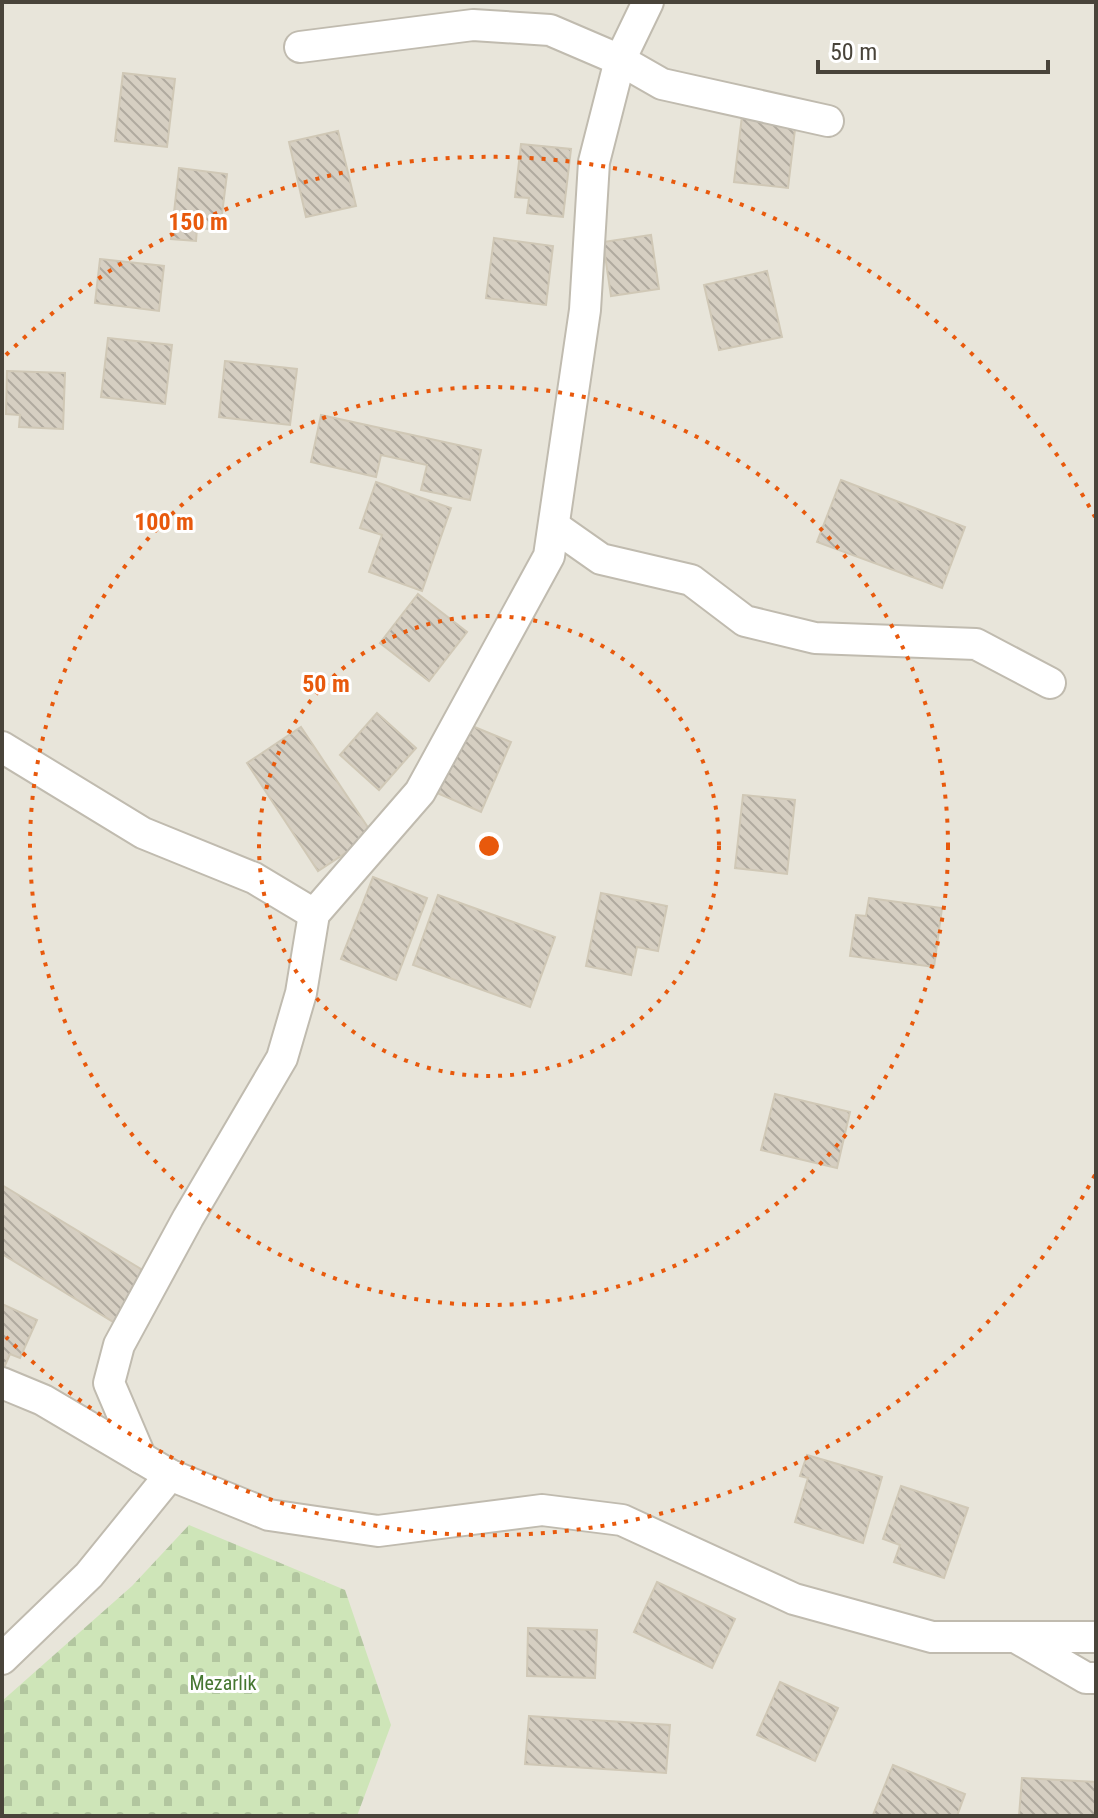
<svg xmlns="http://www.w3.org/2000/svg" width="1098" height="1818" font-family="'Roboto Condensed',sans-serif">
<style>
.residential{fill:#e8e5da}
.cemetery{fill:url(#cemetery-stones)}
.building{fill:url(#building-back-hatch);stroke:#d0c8b6;stroke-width:2}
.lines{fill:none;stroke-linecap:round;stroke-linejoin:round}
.minor-casing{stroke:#c0bbaf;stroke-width:34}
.minor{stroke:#fff;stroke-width:30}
.ring{fill:none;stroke:#e8590c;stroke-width:4;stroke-dasharray:4 8}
.labels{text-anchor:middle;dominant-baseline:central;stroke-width:6;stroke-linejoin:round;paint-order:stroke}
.park-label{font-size:20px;fill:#467731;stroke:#fff}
.centre{fill:#e8590c;stroke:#fff;stroke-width:4}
.ring-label{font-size:24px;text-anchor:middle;font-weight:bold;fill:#e8590c;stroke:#fff;stroke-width:6;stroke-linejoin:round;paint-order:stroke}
</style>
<defs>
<pattern id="cemetery-stones" width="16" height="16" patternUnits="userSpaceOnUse" patternTransform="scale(2)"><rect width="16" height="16" fill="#cee5b8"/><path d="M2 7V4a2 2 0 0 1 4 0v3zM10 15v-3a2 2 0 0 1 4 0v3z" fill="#b2c69f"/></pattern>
<pattern id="building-back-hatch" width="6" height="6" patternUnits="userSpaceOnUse" patternTransform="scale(2)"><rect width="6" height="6" fill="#d6cfc2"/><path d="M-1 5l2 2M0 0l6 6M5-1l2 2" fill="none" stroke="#b0aa9f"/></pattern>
</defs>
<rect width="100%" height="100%" fill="#f5f3ec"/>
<rect class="residential" x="2" y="2" width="1094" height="1814"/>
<path class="cemetery" d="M 189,1525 L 345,1590 L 391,1725 L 357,1816 L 2,1816 L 2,1701 L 132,1586 Z"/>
<g class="building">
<path d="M 123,73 L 175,79 L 167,147 L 115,141 Z"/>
<path d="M 742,116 L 796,121 L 788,188 L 734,182 Z"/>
<path d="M 338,131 L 356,206 L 306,217 L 289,142 Z"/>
<path d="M 521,144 L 571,149 L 563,217 L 527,213 L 529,198 L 515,197 Z"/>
<path d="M 179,168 L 227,174 L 220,230 L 197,228 L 196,241 L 171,239 Z"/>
<path d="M 651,235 L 659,289 L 611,296 L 603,242 Z"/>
<path d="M 494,238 L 553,246 L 546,305 L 486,298 Z"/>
<path d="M 100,259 L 164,266 L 159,311 L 95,303 Z"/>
<path d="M 767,271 L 782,337 L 719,350 L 704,285 Z"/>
<path d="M 108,338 L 172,345 L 165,404 L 101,397 Z"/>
<path d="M 225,361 L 297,369 L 290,425 L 219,417 Z"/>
<path d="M 7,371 L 65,373 L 63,429 L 19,427 L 20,415 L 6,414 Z"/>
<path d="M 321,415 L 481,450 L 470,500 L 421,490 L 427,465 L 381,455 L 376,477 L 311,462 Z"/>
<path d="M 841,480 L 965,527 L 942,588 L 817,542 Z"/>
<path d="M 376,482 L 451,508 L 422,591 L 369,572 L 382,535 L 360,528 Z"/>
<path d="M 418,594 L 467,632 L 429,681 L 380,643 Z"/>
<path d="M 377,713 L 416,748 L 379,790 L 340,755 Z"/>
<path d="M 460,721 L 511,742 L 481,812 L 430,790 Z"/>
<path d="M 301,727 L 373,835 L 318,871 L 247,763 Z"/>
<path d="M 743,795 L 795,800 L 787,874 L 735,868 Z"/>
<path d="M 373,877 L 427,898 L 396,980 L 341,959 Z"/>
<path d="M 601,893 L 667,906 L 658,951 L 637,947 L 631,975 L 586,966 Z"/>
<path d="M 438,895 L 555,937 L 530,1007 L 413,965 Z"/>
<path d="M 869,898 L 942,908 L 934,967 L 850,956 L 856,915 L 866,916 Z"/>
<path d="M 775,1094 L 850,1112 L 837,1168 L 761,1150 Z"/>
<path d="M 2,1185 L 146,1272 L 115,1323 L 2,1254 Z"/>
<path d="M 2,1304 L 37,1320 L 20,1358 L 10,1354 L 2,1372 Z"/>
<path d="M 807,1455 L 882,1477 L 863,1543 L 795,1522 L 808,1478 L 800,1476 Z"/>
<path d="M 901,1486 L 968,1508 L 944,1578 L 894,1562 L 900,1545 L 883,1539 Z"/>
<path d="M 657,1582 L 735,1619 L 712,1668 L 634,1632 Z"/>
<path d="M 528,1628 L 597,1630 L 595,1678 L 527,1676 Z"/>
<path d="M 780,1682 L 838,1708 L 815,1761 L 757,1735 Z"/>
<path d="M 529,1716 L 670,1725 L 666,1773 L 525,1764 Z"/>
<path d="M 893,1765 L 965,1794 L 957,1816 L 873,1815 Z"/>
<path d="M 1022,1778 L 1096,1782 L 1096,1816 L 1019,1816 Z"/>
</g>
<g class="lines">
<defs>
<g id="minor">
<path d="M 300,47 L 473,25 L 550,30 L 620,60 L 662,84 L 828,121"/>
<path d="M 554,526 L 601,559 L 691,580 L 745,621 L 815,638 L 976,644 L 1050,683"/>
<path d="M 2,747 L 143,833 L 254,878 L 314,914"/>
<path d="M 2,1383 L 43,1400 L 170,1475 L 269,1515 L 378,1531 L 542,1510 L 622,1520 L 794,1599 L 932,1637 L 1096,1637"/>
<path d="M 141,1458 L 109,1383 L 119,1345 L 188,1218 L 282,1058 L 301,993 L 314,914 L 420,792 L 549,556 L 585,310 L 594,162 L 620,60 L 648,2"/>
<path d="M 1017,1638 L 1086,1678 L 1096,1678"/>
<path d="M 2,1659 L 89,1575 L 170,1475"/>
</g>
</defs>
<use href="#minor" class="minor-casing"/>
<use href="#minor" class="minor"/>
</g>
<g class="ring">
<circle cx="489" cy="846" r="230"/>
<circle cx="489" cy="846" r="459"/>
<path d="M1095 1175A689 689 0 0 1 6 1337M6 355A689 689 0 0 1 1095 517"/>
</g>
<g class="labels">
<g class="park-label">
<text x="223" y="1683">Mezarlık</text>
</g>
</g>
<circle cx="489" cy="846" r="12" class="centre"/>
<g class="ring-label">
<text x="198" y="230">150 m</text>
<text x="164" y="530">100 m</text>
<text x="326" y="692">50 m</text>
</g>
<rect width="1098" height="1818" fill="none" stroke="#49443a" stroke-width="8"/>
<path d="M818 60v12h230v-12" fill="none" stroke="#49443a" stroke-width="4"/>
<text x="830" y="60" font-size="24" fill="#49443a" stroke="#ffffff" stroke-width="6" paint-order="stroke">50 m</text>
</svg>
